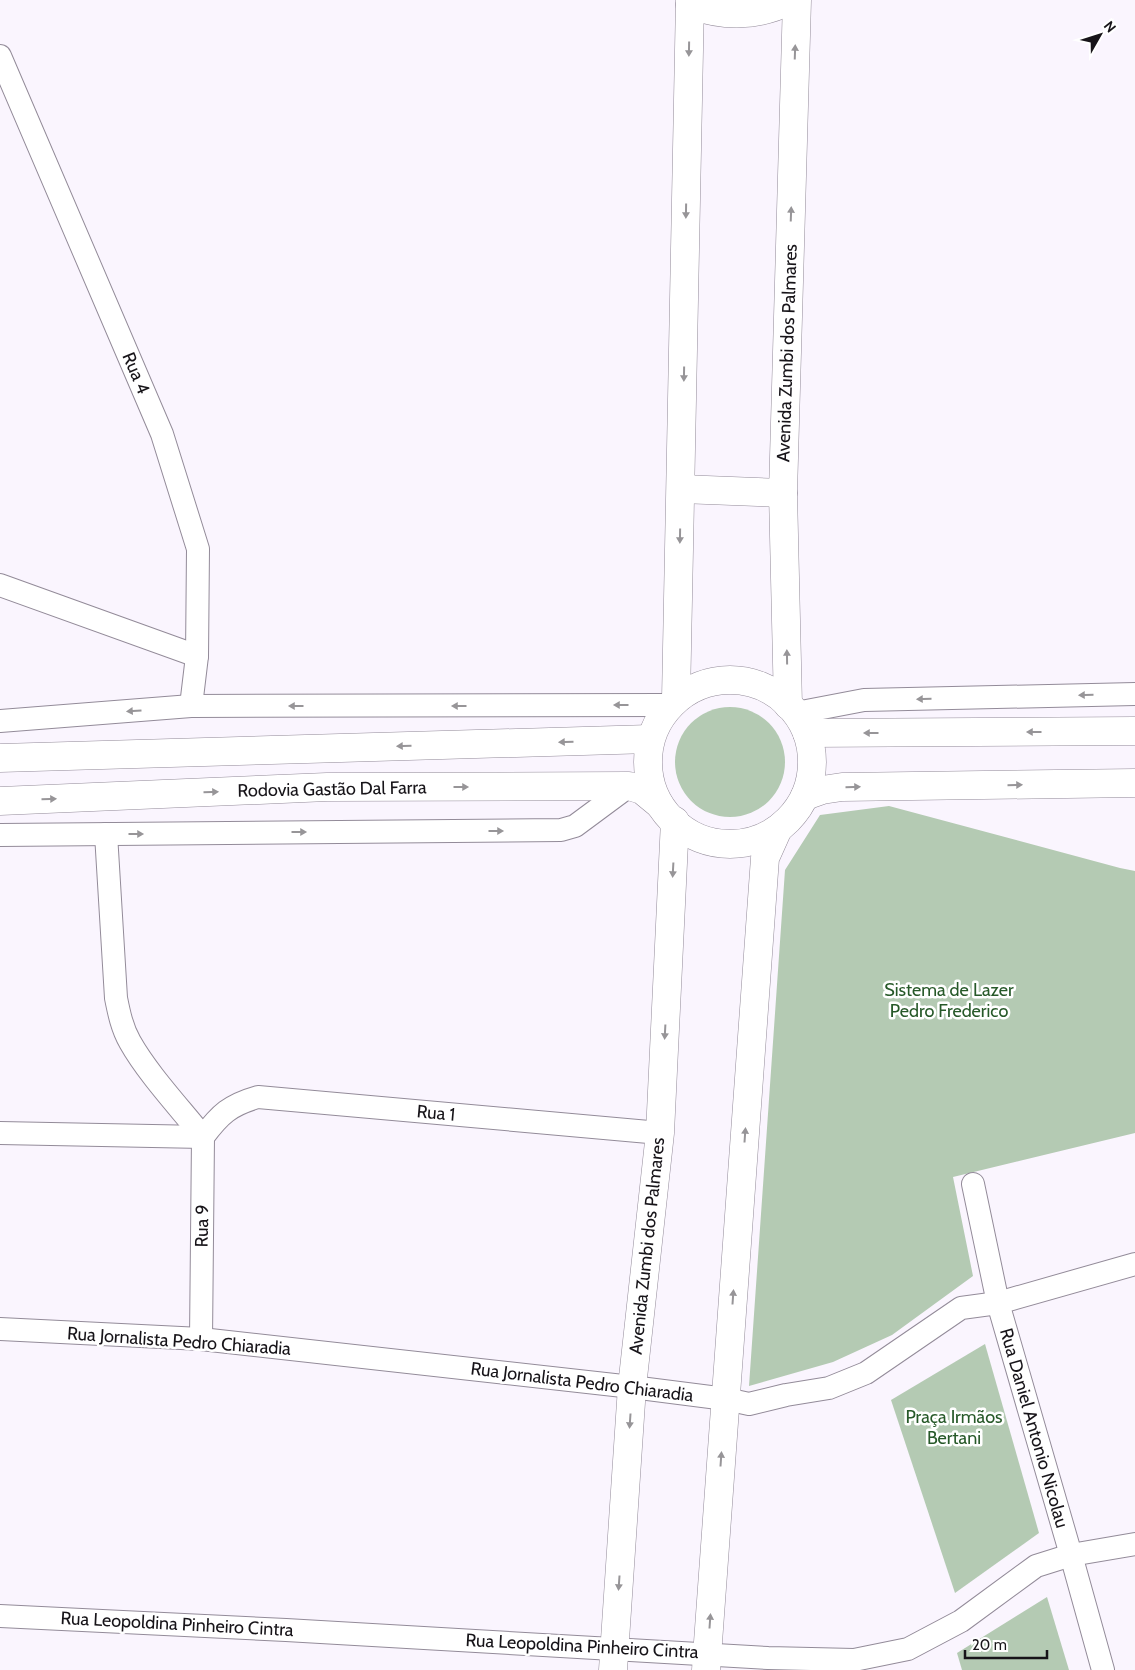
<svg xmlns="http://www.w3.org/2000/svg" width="1135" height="1670" font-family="Cabin,sans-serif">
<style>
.green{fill:#b4cab3}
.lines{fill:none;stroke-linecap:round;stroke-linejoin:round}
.minor-casing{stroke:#938b99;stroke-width:24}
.tertiary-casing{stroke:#938b99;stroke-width:29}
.secondary-casing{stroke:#938b99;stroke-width:29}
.minor{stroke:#fff;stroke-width:22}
.tertiary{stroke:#fff;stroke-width:28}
.secondary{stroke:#fff;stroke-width:28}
.oneway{fill:#979598}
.labels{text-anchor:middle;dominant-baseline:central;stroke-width:5;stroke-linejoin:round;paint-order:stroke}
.street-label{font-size:18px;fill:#171419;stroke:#fff}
.park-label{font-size:18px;fill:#275929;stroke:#fff}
</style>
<rect width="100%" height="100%" fill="#faf5fe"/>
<g class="green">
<circle cx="730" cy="762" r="55"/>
<path d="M 889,806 L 1120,868 L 1135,871 L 1135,1133 L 953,1177 L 973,1276 L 892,1335 L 833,1362 L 749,1386 L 785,870 L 820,815 Z"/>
<path d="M 985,1344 L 1039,1533 L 955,1593 L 891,1400 Z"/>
<path d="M 1047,1597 L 1069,1670 L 962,1670 L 957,1653 Z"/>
</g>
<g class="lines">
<defs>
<g id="minor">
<path d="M 0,56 L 162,434 L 198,549 L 197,656 L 191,706"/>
<path d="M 0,585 L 197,656"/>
<path d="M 796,713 L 864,700 L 1135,694"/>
<path d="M 0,721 L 191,706 L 670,705"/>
<path d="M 106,834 L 116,998 C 119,1013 122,1028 130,1042 C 148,1074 180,1108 203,1137"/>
<path d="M 0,835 L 561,830 L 575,826 L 629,786"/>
<path d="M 0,1133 L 203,1137"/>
<path d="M 973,1184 L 998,1303 L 1071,1555 L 1103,1670"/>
<path d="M 0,1329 L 201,1339 L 632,1387 L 726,1399 L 749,1404 L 786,1395 L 829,1388 L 866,1373 L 961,1308 L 998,1303 L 1135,1264"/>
<path d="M 201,1339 L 203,1137 C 220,1114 230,1105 258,1097 L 660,1133"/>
<path d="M 0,1616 L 286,1630 L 768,1658 L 854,1660 L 908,1649 L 961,1621 L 1036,1566 L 1071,1555 L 1135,1544"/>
</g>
<g id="tertiary">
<path d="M 690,5 C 725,17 757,17 791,0"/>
<path d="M 681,489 L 783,493"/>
<path d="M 676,699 L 690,0"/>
<path d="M 788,705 L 783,493 L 797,0"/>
<path d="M 613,1670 L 632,1387 L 660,1133 L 675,821"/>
<path d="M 706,1670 L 765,858 L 778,829"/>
</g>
<g id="secondary">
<circle cx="730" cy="762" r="82"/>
<path d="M 807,733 L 1135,731"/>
<path d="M 0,758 L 650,739"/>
<path d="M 805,796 L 822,790 L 842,787 L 1135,783"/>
<path d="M 0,801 L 327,787 L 629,786 L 642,790 L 659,804"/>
</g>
</defs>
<use href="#minor" class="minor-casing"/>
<use href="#tertiary" class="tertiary-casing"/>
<use href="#secondary" class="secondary-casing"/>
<use href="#minor" class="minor"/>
<use href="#tertiary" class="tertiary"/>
<use href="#secondary" class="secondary"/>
</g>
<defs><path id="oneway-solid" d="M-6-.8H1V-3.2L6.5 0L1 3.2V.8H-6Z" transform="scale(1.25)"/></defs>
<g class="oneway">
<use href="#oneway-solid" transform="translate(689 49) rotate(91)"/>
<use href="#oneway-solid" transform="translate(795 52) rotate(-88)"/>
<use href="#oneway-solid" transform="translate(686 211) rotate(91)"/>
<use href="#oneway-solid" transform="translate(791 214) rotate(-88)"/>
<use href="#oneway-solid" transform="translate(684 374) rotate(91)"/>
<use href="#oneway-solid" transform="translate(680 536) rotate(91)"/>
<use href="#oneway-solid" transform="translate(787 657) rotate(-91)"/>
<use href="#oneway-solid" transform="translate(1086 695) rotate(179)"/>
<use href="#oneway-solid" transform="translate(924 699) rotate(179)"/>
<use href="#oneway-solid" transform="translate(621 705) rotate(180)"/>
<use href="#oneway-solid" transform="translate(296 706) rotate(180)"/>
<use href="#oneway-solid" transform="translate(459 706) rotate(180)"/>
<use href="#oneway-solid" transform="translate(134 711) rotate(176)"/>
<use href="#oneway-solid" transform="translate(1034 732) rotate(180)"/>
<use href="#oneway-solid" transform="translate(871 733) rotate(180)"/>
<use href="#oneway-solid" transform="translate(566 742) rotate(178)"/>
<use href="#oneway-solid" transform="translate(404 746) rotate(178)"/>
<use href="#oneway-solid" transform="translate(1015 785) rotate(-1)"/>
<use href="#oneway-solid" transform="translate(461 787)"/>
<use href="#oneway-solid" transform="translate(853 787) rotate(-1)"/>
<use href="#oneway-solid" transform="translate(211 792) rotate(-2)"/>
<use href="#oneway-solid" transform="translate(49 799) rotate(-2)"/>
<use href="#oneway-solid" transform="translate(496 831)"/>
<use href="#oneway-solid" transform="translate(299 832)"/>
<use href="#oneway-solid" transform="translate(136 834)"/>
<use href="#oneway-solid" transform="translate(673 870) rotate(93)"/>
<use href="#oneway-solid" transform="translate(665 1032) rotate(93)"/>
<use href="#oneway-solid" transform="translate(745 1135) rotate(-86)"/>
<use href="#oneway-solid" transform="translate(733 1297) rotate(-86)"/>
<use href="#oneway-solid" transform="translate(630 1421) rotate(94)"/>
<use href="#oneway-solid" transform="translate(721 1459) rotate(-86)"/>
<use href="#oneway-solid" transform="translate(619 1583) rotate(94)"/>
<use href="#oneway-solid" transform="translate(710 1621) rotate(-86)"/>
</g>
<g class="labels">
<g class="street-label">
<text transform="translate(787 353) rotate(-88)">Avenida Zumbi dos Palmares</text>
<text transform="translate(136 373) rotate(67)">Rua 4</text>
<text transform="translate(332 789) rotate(-1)">Rodovia Gastão Dal Farra</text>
<text transform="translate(436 1113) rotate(5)">Rua 1</text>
<text transform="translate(202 1226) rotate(-89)">Rua 9</text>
<text transform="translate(647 1246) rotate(-84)">Avenida Zumbi dos Palmares</text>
<text transform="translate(179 1341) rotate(4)">Rua Jornalista Pedro Chiaradia</text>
<text transform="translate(582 1382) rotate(7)">Rua Jornalista Pedro Chiaradia</text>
<text transform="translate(1034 1428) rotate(74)">Rua Daniel Antonio Nicolau</text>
<text transform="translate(177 1624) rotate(3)">Rua Leopoldina Pinheiro Cintra</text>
<text transform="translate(582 1646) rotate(3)">Rua Leopoldina Pinheiro Cintra</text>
</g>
<g class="park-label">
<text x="949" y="990">Sistema de Lazer<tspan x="949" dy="21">Pedro Frederico</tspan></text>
<text x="954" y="1417">Praça Irmãos<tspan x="954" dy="21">Bertani</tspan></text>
</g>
</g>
<g transform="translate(1100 35) rotate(51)" stroke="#ffffff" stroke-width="4" paint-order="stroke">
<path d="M0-4L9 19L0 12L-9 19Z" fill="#171419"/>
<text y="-8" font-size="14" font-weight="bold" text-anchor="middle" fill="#171419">N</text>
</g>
<path d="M965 1650v8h82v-8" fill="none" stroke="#171419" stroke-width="2.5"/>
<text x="972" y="1650" font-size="15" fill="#171419" stroke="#ffffff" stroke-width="4" paint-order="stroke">20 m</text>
</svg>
